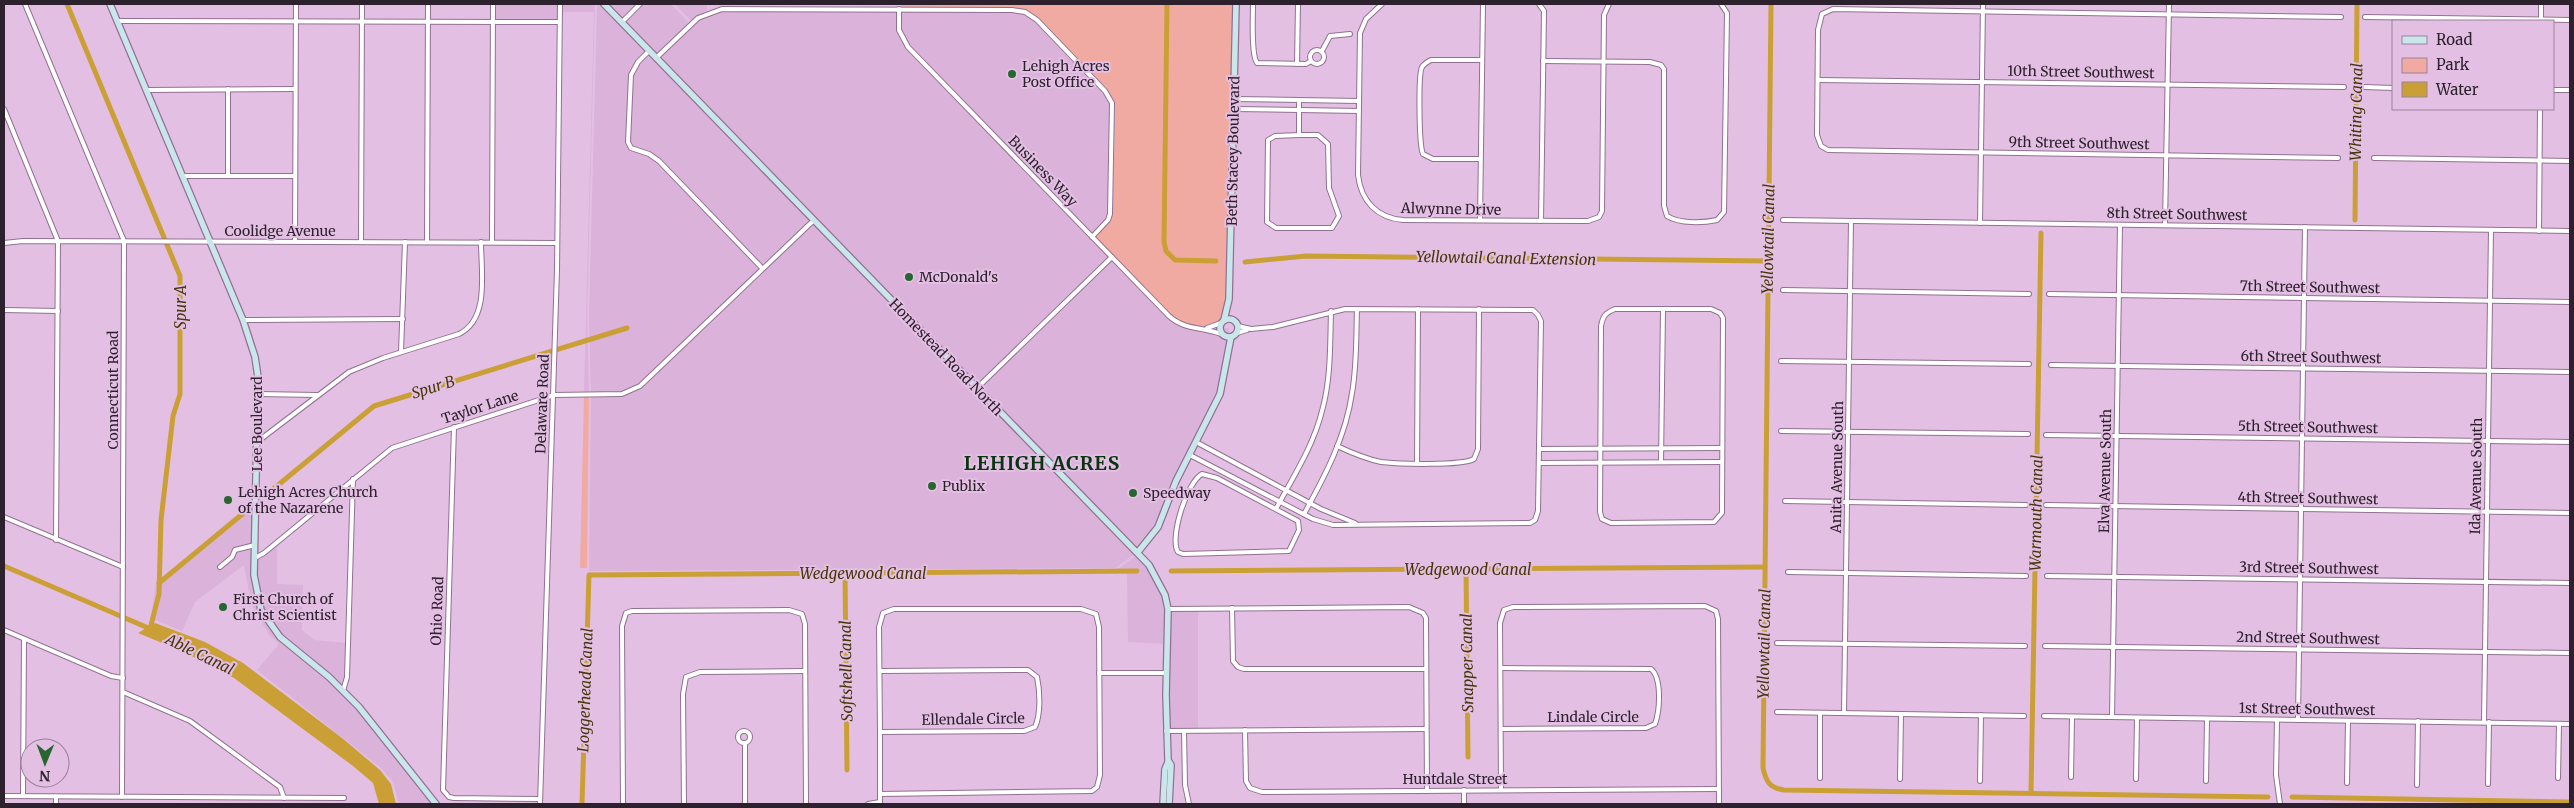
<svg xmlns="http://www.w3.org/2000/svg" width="2574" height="808" font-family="Merriweather,serif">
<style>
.built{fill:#dab2da}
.green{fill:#f1aaa2}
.water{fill:#ca9f36}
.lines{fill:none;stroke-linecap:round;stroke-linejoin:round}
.canal{stroke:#ca9f36;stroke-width:5}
.street-casing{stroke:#917191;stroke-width:6}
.secondary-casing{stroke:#917191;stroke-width:8}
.street{stroke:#fff;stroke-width:4}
.secondary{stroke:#c9e7eb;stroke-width:5.5}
.poi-dot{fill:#27662f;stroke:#e3c0e3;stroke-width:2}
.labels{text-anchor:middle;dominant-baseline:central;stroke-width:4;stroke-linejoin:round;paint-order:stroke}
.poi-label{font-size:14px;fill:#2e212e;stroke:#e3c0e3;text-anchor:start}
.street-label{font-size:14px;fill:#2e212e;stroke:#e3c0e3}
.water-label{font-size:15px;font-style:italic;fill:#473609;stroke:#e3c0e3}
.district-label{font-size:19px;font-weight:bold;letter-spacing:1px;fill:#083510;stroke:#e3c0e3}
</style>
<rect width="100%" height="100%" fill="#e3c0e3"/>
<g class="built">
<path d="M 492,4 L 595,4 L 587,315 L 589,395 L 584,394 L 594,12 L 558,12 L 557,24 L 492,24 Z"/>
<path d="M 597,4 L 671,4 L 690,24 L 716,10 L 1012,10 L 1030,15 L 1109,97 L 1113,124 L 1108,220 L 1092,237 L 1169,316 L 1197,328 L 1229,328 L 1226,374 L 1161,520 L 1138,552 L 1115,568 L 589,571 L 591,394 L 589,315 Z"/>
<path d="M 675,4 L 707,4 L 707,10 L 691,21 Z"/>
<path d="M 253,507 L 252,583 L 257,605 L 265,623 L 278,639 L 327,679 L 357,709 L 432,804 L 399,804 L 393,782 L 381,768 L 257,670 L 279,644 L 269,635 L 251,603 L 244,565 L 195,602 L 182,631 L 156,620 L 150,622 L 156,583 Z"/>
<path d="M 277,541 L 277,584 L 303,585 L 302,630 L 314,640 L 346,643 L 346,689 L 281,635 L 263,608 L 257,583 L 257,555 Z"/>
<path d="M 1137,555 L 1148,567 L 1163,596 L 1165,610 L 1165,644 L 1128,642 L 1127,573 L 925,573 L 925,571 L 1115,571 Z"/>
<path d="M 1198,608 L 1198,732 L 1169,733 L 1170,609 Z"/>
</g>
<g class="green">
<path d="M 901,4 L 1234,4 L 1226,299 L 1223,318 L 1217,326 L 1192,326 L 1175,319 L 1095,237 L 1109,221 L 1113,207 L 1115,108 L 1107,89 L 1038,19 L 1026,10 L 1013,8 L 901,7 Z"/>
<path d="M 584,394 L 589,395 L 587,568 L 580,568 Z"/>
</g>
<path class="water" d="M 155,623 L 205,642 L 243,663 L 342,738 L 380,770 L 391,784 L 396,804 L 379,804 L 373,783 L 353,766 L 234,678 L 184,652 L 138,633 Z"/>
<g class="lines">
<g class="canal">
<path d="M 67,4 L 180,276 L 180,394 L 173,416 L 161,520 L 159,594 L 150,629"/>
<path d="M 1167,4 L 1164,242 L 1166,251 L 1175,260 L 1216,261"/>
<path d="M 1771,4 L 1763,768 C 1766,781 1769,788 1784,790 L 2268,797"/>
<path d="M 2355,220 L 2357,4"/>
<path d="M 1245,262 L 1306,256 L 1768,261"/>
<path d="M 266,495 L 374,406 L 627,328"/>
<path d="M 4,566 L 153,630"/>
<path d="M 1466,569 L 1468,757"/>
<path d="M 1171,571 L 1765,567"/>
<path d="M 845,572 L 847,770"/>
<path d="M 159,583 L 246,511"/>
<path d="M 2031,793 L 2041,233"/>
<path d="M 2292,797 L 2570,802"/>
<path d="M 582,804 L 589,575 L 1137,571"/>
</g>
<defs>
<g id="street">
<path d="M 25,4 L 124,241 L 122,797"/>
<path d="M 1253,4 C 1253,17 1251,55 1257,63 L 1306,64 L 1311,61"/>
<path d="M 1382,4 L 1366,19 L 1360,33 L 1358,175 C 1361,201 1377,218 1403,220 L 1588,221 L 1599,217 L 1602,211 L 1604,15 L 1609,4"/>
<path d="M 1539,4 L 1544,11 L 1541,221"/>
<path d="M 899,9 L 899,30 L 908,47 L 1169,316 C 1184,330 1203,327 1221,334"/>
<path d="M 2365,17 L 2570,20"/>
<path d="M 117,21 L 558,22"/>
<path d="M 2541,21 L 2541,4"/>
<path d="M 622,22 L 640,4"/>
<circle cx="1317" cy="57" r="7"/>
<path d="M 649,51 L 638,62 L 631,75 L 628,142 L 631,148 L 649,154 L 659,161 L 762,268"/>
<path d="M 1322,51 L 1330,36 L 1350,34"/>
<path d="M 656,58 L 698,18 L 722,9 L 1012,10 L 1025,12 L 1037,20 L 1105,91 L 1112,103 L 1110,214 L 1108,220 L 1092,237"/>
<path d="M 1543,61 L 1650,62 L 1661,65 L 1664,69 L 1664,206 L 1667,216 C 1680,224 1703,223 1717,220 L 1724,212 L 1727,13 L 1721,4"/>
<path d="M 1297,64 L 1298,4"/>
<path d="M 1818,80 L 2344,87"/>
<path d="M 2365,87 L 2393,88"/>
<path d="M 146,90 L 295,89"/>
<path d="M 2553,90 L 2570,90"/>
<path d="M 1234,99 L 1359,101"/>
<path d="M 4,109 L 58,241 L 56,540"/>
<path d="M 1234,109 L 1359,111"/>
<path d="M 1299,135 L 1275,136 L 1268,140 L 1267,222 L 1276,228 L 1332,228 L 1339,216 L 1329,188 L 1328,144 L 1318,135 L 1299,135 L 1299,100"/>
<path d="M 2338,158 L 1828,150 L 1821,146 L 1817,135 L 1818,30 L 1822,14 L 1833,9 L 2341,17"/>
<path d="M 2374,158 L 2570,161"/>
<path d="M 1480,159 L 1433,159 L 1423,154 C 1419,146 1418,75 1422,67 C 1424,64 1427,62 1431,60 L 1482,60"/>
<path d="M 183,176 L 295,176"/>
<path d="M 228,176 L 228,89"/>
<path d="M 1480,220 L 1483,4"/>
<path d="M 1783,220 L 2570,231"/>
<path d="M 1980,223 L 1983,4"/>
<path d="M 2165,225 L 2169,4"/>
<path d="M 2539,231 L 2540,109"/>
<path d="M 295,241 L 296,4"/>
<path d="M 361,242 L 362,4"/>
<path d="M 427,242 L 428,4"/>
<path d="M 492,242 L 493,4"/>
<path d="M 4,243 L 23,241 L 557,243"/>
<path d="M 1783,290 L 2029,294"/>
<path d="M 2049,294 L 2570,302"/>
<path d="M 1615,309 L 1711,309 L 1720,313 L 1723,318 L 1722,513 L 1714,522 L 1611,523 L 1602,519 L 1600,512 L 1601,326 C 1603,316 1605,313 1615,309 Z"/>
<path d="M 4,310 L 58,311"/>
<path d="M 243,320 L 403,319"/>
<path d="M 1207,328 L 1221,323"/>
<path d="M 1237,333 L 1247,330"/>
<path d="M 401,352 L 405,242"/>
<path d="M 1781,361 L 2029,364"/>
<path d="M 2051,365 L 2570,372"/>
<path d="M 977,388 L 1112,257"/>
<path d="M 258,394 L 317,395"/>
<path d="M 454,427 L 443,790 L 449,797 L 454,798 L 540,799"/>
<path d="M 1781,431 L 2028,434"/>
<path d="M 2046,435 L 2570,442"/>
<path d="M 257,442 L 349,372 L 383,358 L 459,334 C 490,319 481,271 481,242"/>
<path d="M 1196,442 L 1321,509 L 1355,523"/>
<path d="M 1337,446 C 1352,453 1366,459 1381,462 C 1398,464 1461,466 1474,459 L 1478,449 L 1479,309"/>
<path d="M 1539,449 L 1722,448"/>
<path d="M 1190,455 L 1313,519 L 1333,525 L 1530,523 L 1535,520 L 1538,511 L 1541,321 L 1538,315 L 1533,310 L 1345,309 L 1273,327 L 1251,329 L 1238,326"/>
<path d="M 1661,462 L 1663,310"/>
<path d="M 1417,463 L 1418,309"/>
<path d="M 1539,463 L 1722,462"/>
<path d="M 1202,474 L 1217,478 L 1298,521 L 1299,530 L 1289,551 L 1183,554 L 1178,552 C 1169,538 1187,482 1202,474 Z"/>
<path d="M 1785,501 L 2026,505"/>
<path d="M 2046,505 L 2570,513"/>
<path d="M 1276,509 C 1293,477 1313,447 1322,411 C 1331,379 1330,345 1331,311"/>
<path d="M 1304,514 C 1325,476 1346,436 1352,393 C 1357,365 1356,337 1357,309"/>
<path d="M 4,517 L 123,567"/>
<path d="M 255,558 L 264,553 L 392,448 L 554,395 L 622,394 L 640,386 L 814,220"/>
<path d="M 220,567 L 232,557 L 235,550 L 255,545"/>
<path d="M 1788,572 L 2026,576"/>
<path d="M 2047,576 L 2570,583"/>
<path d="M 1232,608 L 1233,661 L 1238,667 L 1244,669 L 1426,669"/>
<path d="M 1168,609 L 1409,607 L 1423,613 L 1426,618 L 1427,791"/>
<path d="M 4,630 L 111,676 L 123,678"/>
<path d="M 1777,643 L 2025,646"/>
<path d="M 2045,646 L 2570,653"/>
<path d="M 1501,668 L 1651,669 C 1662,678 1660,710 1655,724 L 1646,728 L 1501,729"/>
<path d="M 880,671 L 1028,670 L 1037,677 C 1040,691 1041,714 1035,727 L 1024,731 L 880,732"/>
<path d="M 1099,673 L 1167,673"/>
<path d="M 343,691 L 347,677 L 353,479"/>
<path d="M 123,692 L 190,721 L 280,787 L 284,798"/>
<path d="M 1777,712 L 2024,716"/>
<path d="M 1844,713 L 1851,221"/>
<path d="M 2044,716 L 2570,724"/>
<path d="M 2112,717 L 2120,225"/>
<path d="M 2277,720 L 2276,775 L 2280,804"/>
<path d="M 2298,720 L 2305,227"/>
<path d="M 2484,722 L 2491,230"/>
<path d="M 1245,730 L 1246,781 L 1250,788 L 1262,792 L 1719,789"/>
<circle cx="744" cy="737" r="6"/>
<path d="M 1166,731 L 1426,729"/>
<path d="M 1184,731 L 1185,785 L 1189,804"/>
<path d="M 745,744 L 745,804"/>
<path d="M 2071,777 L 2072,717"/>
<path d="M 1820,778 L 1820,713"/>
<path d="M 2558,778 L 2559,724"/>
<path d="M 1900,779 L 1901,714"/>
<path d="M 2136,779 L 2137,718"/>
<path d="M 1980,781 L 1981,715"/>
<path d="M 2206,781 L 2207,719"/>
<path d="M 2347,783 L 2348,721"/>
<path d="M 2488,784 L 2489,722"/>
<path d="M 2417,785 L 2418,721"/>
<path d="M 1501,790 L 1500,623 L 1504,610 L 1513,607 L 1705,606 L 1716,611 L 1718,619 L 1719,804"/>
<path d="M 880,794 L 1092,791 L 1097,787 L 1100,775 L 1099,627 L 1096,614 L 1081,609 L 894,609 L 883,613 L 879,627 L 880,732 C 880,756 880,780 880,804"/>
<path d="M 4,796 L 344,798"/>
<path d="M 23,796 L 24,639"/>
<path d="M 56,804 L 56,797"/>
<path d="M 540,804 L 557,270 L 560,4"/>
<path d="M 623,804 L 622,626 L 626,613 L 632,611 L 789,610 L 802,614 L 805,624 L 806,804"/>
<path d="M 684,804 L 683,694 L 686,677 L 700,672 L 805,671"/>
<path d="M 868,804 L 880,802"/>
<path d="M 1464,804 L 1464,790"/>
</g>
<g id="secondary">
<path d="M 110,4 L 243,320 L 255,357 L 258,377 L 254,575 L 261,610 L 280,637 L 329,677 L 359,707 L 436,804"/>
<path d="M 604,4 L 1149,565 L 1165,595 L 1168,609 L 1166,695 L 1168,760 L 1171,765 L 1169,804"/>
<circle cx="1229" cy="328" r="9"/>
<path d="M 1224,320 L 1229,299 L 1236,4"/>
<path d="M 1138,552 L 1158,527 L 1176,481 L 1220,394 L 1231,337"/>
<path d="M 1163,804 L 1165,769 L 1168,762"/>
</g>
</defs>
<use href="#street" class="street-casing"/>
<use href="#secondary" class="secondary-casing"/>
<use href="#street" class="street"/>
<use href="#secondary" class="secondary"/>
</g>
<g class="poi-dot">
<circle cx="1012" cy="74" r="5"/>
<circle cx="909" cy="277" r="5"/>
<circle cx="932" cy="486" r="5"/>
<circle cx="1133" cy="493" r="5"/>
<circle cx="228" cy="500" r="5"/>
<circle cx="223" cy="607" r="5"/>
</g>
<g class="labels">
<g class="poi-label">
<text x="1022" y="66">Lehigh Acres<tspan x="1022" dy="16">Post Office</tspan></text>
<text x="919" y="277">McDonald's</text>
<text x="942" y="486">Publix</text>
<text x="238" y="492">Lehigh Acres Church<tspan x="238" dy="16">of the Nazarene</tspan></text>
<text x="1143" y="493">Speedway</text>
<text x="233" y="599">First Church of<tspan x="233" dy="16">Christ Scientist</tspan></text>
</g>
<g class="street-label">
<text transform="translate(2081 72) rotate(1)">10th Street Southwest</text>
<text transform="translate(2079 143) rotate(1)">9th Street Southwest</text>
<text transform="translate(1233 151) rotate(-89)">Beth Stacey Boulevard</text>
<text transform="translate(1043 171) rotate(46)">Business Way</text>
<text transform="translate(1451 209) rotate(1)">Alwynne Drive</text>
<text transform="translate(2177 214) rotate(1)">8th Street Southwest</text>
<text x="280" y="231">Coolidge Avenue</text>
<text transform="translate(2310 287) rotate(1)">7th Street Southwest</text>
<text transform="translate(946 357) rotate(46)">Homestead Road North</text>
<text transform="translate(2311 357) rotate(1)">6th Street Southwest</text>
<text transform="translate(113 390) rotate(-90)">Connecticut Road</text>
<text transform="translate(542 404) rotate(-88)">Delaware Road</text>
<text transform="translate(480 407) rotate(-18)">Taylor Lane</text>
<text transform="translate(257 424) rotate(-90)">Lee Boulevard</text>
<text transform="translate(2308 427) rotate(1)">5th Street Southwest</text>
<text transform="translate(1837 467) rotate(-89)">Anita Avenue South</text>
<text transform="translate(2105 471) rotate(-89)">Elva Avenue South</text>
<text transform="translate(2476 476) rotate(-89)">Ida Avenue South</text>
<text transform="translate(2308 498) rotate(1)">4th Street Southwest</text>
<text transform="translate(2309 568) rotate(1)">3rd Street Southwest</text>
<text transform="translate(437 611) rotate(-88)">Ohio Road</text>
<text transform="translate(2308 638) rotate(1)">2nd Street Southwest</text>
<text transform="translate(2307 709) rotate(1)">1st Street Southwest</text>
<text x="1593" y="717">Lindale Circle</text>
<text transform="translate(973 719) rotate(-1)">Ellendale Circle</text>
<text x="1455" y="779">Huntdale Street</text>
</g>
<g class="water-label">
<text transform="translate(2356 112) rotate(-89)">Whiting Canal</text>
<text transform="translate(1768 239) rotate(-89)">Yellowtail Canal</text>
<text transform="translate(1506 258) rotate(1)">Yellowtail Canal Extension</text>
<text transform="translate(180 307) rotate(-90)">Spur A</text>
<text transform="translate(433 387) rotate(-17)">Spur B</text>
<text transform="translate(2036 513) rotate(-89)">Warmouth Canal</text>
<text x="1468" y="569">Wedgewood Canal</text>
<text x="863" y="573">Wedgewood Canal</text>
<text transform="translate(1764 644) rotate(-89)">Yellowtail Canal</text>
<text transform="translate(200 654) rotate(26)">Able Canal</text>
<text transform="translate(1467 663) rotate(-91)">Snapper Canal</text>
<text transform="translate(846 671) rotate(-91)">Softshell Canal</text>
<text transform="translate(585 690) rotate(-88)">Loggerhead Canal</text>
</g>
<g class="district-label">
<text x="1042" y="463">LEHIGH ACRES</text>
</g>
</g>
<rect width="2574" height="808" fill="none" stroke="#2e212e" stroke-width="10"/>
<rect x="2392" y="20" width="162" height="90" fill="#e3c0e3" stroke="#9b809b"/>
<rect x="2402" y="36" width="25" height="8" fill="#c9e7eb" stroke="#9b809b"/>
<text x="2436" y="45" font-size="15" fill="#2e212e">Road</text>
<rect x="2402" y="58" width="25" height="15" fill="#f1aaa2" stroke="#9b809b"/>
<text x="2436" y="70" font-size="15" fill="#2e212e">Park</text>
<rect x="2402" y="82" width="25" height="15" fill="#ca9f36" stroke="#9b809b"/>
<text x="2436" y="95" font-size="15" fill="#2e212e">Water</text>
<g transform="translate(45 763) rotate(181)"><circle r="24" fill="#e3c0e3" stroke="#9b809b"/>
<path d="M0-4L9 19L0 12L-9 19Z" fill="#27662f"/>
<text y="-8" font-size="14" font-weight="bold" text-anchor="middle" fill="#2e212e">N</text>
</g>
</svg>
